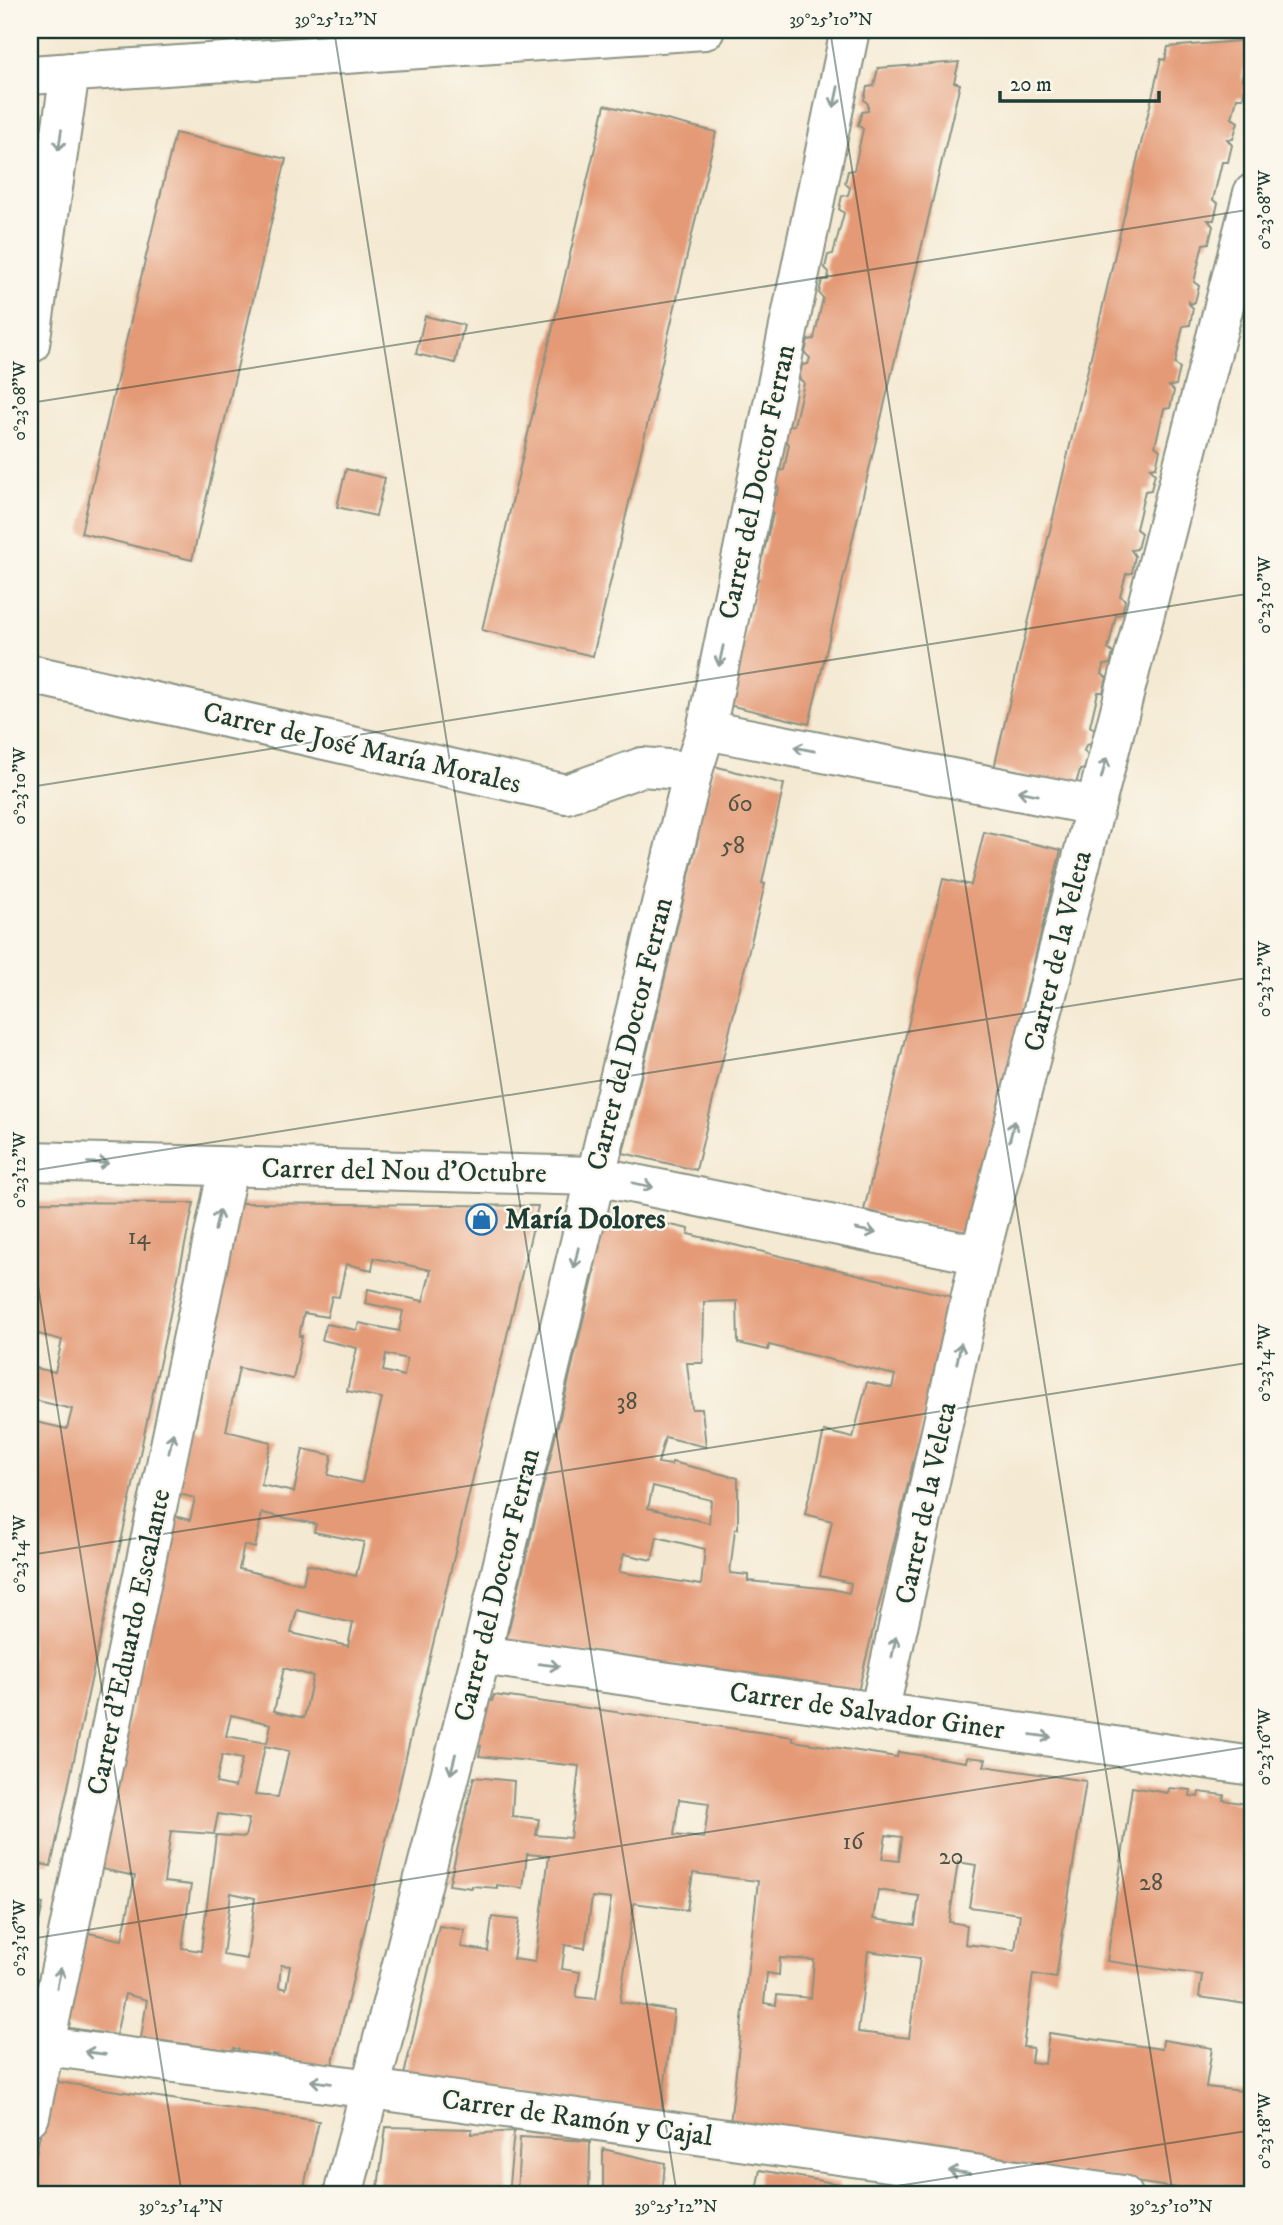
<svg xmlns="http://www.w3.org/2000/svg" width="1283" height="2225" font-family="'IM FELL DW Pica',serif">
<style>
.building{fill:#e49a76;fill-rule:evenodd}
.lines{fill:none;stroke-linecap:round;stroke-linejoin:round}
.minor-casing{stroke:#8a9383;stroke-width:42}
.tertiary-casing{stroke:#8a9383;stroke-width:42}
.minor{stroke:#fff;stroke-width:38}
.tertiary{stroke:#fff;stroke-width:38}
.oneway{stroke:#8f9e9a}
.ticks{fill:none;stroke:#1f3d34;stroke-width:2;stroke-opacity:0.45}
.labels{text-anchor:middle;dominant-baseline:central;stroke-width:5;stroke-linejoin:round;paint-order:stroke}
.number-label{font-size:24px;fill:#505444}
.street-label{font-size:28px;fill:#1f3d34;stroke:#fbf7ec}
.poi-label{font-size:28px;font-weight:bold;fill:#1f3d34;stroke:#fbf7ec;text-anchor:start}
.neatline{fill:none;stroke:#1f3d34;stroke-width:2.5}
.ticks-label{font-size:18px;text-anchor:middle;fill:#1f3d34}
</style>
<rect width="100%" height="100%" fill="#fbf7ec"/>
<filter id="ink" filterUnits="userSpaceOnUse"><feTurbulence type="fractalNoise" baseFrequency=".0143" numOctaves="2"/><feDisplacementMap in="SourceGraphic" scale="14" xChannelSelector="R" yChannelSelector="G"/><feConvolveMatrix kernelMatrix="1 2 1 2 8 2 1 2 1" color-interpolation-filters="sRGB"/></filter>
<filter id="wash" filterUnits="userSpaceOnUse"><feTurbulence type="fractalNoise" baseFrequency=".00686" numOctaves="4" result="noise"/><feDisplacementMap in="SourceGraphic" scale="28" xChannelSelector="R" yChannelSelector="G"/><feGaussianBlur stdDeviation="1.57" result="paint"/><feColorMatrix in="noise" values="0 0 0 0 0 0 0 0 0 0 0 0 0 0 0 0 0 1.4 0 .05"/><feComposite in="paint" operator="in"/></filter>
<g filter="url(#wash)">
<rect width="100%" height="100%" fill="#f4e9d2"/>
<g id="blocks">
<g class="building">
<path d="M 1251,40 L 1242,78 L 1246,82 L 1243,98 L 1237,98 L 1232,118 L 1238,122 L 1236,129 L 1233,139 L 1227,139 L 1232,145 L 1228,162 L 1222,162 L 1213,200 L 1218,203 L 1214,220 L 1208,220 L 1213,226 L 1209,243 L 1203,244 L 1194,282 L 1199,286 L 1195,302 L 1191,304 L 1189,302 L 1189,304 L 1193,308 L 1190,325 L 1183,326 L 1175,364 L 1180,368 L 1176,385 L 1169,386 L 1174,391 L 1170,408 L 1164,409 L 1155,446 L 1160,450 L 1156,467 L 1150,468 L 1155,473 L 1151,490 L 1145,491 L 1136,529 L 1141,533 L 1137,549 L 1131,550 L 1135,556 L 1132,573 L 1126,574 L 1120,596 L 1125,600 L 1122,614 L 1116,615 L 1108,649 L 1113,653 L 1110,664 L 1104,665 L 1102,674 L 1107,678 L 1103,692 L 1098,692 L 1090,726 L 1095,730 L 1091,744 L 1086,745 L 1084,751 L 1088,755 L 1085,769 L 1080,770 L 1075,787 L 994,768 L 1161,59 L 1165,60 L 1168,47 Z"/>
<path d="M 959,62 L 954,82 L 960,84 L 809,724 L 728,705 L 753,598 L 751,598 L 756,580 L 758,580 L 761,554 L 763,555 L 773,514 L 768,509 L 772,496 L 777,495 L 779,488 L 774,484 L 778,471 L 784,470 L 789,444 L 785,440 L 788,426 L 794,425 L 804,383 L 799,378 L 802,365 L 808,364 L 810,358 L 805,353 L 808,340 L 814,339 L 823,298 L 819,293 L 822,280 L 828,280 L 829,272 L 825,268 L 828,255 L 833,254 L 844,213 L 839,209 L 842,196 L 848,195 L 850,188 L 845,183 L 848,171 L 854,170 L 863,129 L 858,125 L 862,112 L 868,111 L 868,104 L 864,100 L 867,87 L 874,86 L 878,68 Z"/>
<path d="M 605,105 L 716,132 L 593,656 L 482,630 Z"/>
<path d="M 175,133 L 286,159 L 192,560 L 81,533 Z"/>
<path d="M 425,316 L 464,325 L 455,363 L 416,354 Z"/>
<path d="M 346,469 L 385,478 L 376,516 L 337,507 Z"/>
<path d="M 714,766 L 784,784 L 762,883 L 765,884 L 696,1170 L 623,1153 L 698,838 L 692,837 L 703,792 L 708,794 Z"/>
<path d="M 984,832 L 1061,850 L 968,1235 L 864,1210 L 943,879 L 971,885 Z"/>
<path d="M 30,1202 L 194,1203 L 51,1866 L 30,1862 L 30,1442 L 32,1442 L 36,1422 L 67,1429 L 72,1409 L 30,1399 L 30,1367 L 55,1372 L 62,1340 L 30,1332 Z"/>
<path d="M 240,1203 L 538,1206 L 332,2066 L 276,2058 L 277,2055 L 272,2054 L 272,2061 L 238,2057 L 239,2049 L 234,2048 L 234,2051 L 141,2038 L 147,2000 L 125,1994 L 116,2035 L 63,2027 L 84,1932 L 122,1940 L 135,1876 L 97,1868 L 174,1516 L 190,1520 L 195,1498 L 179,1494 L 185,1427 L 194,1429 L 195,1425 ZM 374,1258 L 431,1270 L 423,1301 L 368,1289 L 365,1303 L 403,1311 L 399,1331 L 359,1323 L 357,1330 L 326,1324 L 322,1340 L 357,1348 L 347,1391 L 382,1398 L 362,1483 L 328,1475 L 332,1455 L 303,1449 L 294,1492 L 261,1485 L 271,1442 L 226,1431 L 239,1368 L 293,1379 L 302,1336 L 299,1336 L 304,1313 L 327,1317 L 332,1296 L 339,1297 L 346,1264 L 372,1270 ZM 386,1354 L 407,1359 L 404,1376 L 383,1371 ZM 262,1513 L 316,1524 L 314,1532 L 364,1542 L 356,1576 L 307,1564 L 303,1584 L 239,1569 L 244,1545 L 255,1548 ZM 297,1610 L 353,1623 L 348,1646 L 291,1633 ZM 284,1668 L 313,1676 L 304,1718 L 274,1711 ZM 231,1715 L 271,1724 L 267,1743 L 226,1736 ZM 265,1746 L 289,1751 L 278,1797 L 255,1795 ZM 222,1755 L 242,1759 L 235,1787 L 216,1783 ZM 218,1814 L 249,1819 L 245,1837 L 216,1835 L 201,1951 L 182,1948 L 191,1885 L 164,1882 L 171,1831 L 214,1834 ZM 231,1893 L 255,1898 L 247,1959 L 223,1955 ZM 281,1965 L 290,1966 L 286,1989 L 279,1987 Z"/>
<path d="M 608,1215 L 666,1228 L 666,1224 L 689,1229 L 688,1234 L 953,1297 L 858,1692 L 506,1641 L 595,1271 L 590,1270 L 595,1251 L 599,1253 L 601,1246 L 596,1246 L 600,1225 L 606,1226 ZM 737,1301 L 738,1343 L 768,1350 L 769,1345 L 895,1375 L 892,1388 L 867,1382 L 853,1438 L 824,1431 L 805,1514 L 832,1521 L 820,1576 L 851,1583 L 849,1593 L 832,1589 L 748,1581 L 748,1575 L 730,1573 L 735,1529 L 738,1529 L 738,1478 L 672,1462 L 671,1465 L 658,1463 L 665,1437 L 706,1447 L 702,1409 L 692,1409 L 687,1363 L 703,1363 L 704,1302 ZM 653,1486 L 711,1500 L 709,1523 L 648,1508 ZM 657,1537 L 705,1549 L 701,1585 L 619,1572 L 624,1554 L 652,1560 Z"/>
<path d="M 494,1695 L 793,1737 L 793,1741 L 897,1757 L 898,1752 L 966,1762 L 967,1757 L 986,1759 L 984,1766 L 1086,1781 L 1056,1978 L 1033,1974 L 1023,2047 L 1033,2048 L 1031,2062 L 1045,2064 L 1049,2033 L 1162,2049 L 1163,2040 L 1212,2048 L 1206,2087 L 1253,2092 L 1253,2195 L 1225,2195 L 730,2124 L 758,1881 L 693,1873 L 687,1910 L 634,1903 L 620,2002 L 674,2011 L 661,2114 L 404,2075 L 439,1926 L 465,1930 L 461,1947 L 488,1951 L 492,1917 L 519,1920 L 513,1959 L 535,1962 L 549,1856 L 527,1854 L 523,1888 L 497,1885 L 497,1888 L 472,1886 L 472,1888 L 449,1885 L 474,1777 L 514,1781 L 512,1816 L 539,1819 L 536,1835 L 570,1838 L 572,1822 L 573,1822 L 579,1766 L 479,1756 L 481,1746 L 474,1745 L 484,1700 L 492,1701 ZM 679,1799 L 709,1803 L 704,1838 L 674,1835 ZM 886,1835 L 902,1837 L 899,1861 L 882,1859 ZM 958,1862 L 976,1865 L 969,1907 L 1020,1914 L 1015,1950 L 965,1944 L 967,1925 L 949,1922 ZM 878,1890 L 919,1896 L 915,1925 L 873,1919 ZM 592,1897 L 611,1899 L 596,1999 L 576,1997 L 580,1972 L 562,1969 L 565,1945 L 585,1948 ZM 868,1951 L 920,1958 L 909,2038 L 858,2032 ZM 780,1958 L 814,1960 L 811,1998 L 777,1995 L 776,2005 L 764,2003 L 767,1973 L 779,1975 Z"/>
<path d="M 1132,1787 L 1168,1793 L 1169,1788 L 1191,1790 L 1190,1796 L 1198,1797 L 1199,1792 L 1224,1795 L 1223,1800 L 1253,1805 L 1253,2005 L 1199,1997 L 1202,1975 L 1107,1961 Z"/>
<path d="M 30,1901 L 43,1904 L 31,1958 L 30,1958 Z"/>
<path d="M 51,2081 L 319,2121 L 302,2195 L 134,2195 L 112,2192 L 112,2195 L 30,2195 L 30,2183 Z"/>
<path d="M 386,2127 L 472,2129 L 472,2134 L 514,2131 L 508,2195 L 377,2195 Z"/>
<path d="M 520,2137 L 590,2141 L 589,2195 L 517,2195 Z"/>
<path d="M 603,2149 L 665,2163 L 662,2195 L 603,2195 Z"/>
<path d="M 760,2170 L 839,2184 L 838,2195 L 755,2195 Z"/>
<path d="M 889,2182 L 935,2188 L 936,2195 L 887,2195 Z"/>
</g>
</g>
</g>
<g filter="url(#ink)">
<use href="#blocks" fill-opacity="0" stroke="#8a9383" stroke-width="2"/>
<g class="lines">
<defs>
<g id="minor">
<path d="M 30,344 L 70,72"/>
<path d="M 30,674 L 566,794 L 642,767 L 693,771"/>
<path d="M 706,730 L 1095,806"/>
<path d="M 30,1161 L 596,1176 L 980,1255"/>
<path d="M 481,1655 L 1253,1766"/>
<path d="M 879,1713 L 980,1255 L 1253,193"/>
<path d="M 30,2044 L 371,2089 L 1123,2195"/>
<path d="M 30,2116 L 228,1168"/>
<path d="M 343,2195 L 481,1655 L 693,771 L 706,730 L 850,30"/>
</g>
<path id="tertiary" d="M 30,75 L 705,30"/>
</defs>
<use href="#minor" class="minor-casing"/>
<use href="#tertiary" class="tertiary-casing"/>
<use href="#minor" class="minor"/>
<use href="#tertiary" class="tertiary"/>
</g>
<defs><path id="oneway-shaft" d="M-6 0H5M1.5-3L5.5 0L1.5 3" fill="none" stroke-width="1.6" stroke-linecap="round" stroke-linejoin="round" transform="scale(1.75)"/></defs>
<g class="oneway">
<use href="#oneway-shaft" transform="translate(836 97) rotate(102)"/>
<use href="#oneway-shaft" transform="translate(60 140) rotate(98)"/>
<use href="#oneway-shaft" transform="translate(721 656) rotate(102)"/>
<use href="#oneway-shaft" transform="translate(804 749) rotate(-169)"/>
<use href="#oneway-shaft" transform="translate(1104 768) rotate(-75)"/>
<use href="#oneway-shaft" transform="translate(1028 793) rotate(-169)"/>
<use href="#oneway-shaft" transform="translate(1012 1131) rotate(-76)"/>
<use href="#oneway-shaft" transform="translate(98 1163) rotate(2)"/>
<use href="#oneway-shaft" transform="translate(643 1185) rotate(12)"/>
<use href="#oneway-shaft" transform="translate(217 1220) rotate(-78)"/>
<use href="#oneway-shaft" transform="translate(866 1231) rotate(12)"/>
<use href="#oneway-shaft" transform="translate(576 1258) rotate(103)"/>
<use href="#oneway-shaft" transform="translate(959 1353) rotate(-78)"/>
<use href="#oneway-shaft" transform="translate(171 1443) rotate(-78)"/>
<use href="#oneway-shaft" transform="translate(894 1647) rotate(-78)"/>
<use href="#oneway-shaft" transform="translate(549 1665) rotate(8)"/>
<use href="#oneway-shaft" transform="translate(1041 1736) rotate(8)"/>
<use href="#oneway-shaft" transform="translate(453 1764) rotate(104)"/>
<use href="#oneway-shaft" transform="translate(59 1978) rotate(-78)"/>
<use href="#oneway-shaft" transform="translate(95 2053) rotate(-173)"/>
<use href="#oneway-shaft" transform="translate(321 2082) rotate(-173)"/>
<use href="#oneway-shaft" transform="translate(959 2172) rotate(-172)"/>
</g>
</g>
<path class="ticks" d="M 334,30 L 677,2195M 830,30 L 1173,2195M 30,403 L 1253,209M 30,787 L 1253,593M 30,1171 L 1253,977M 30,1235 L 182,2195M 30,1555 L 1253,1362M 30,1939 L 1253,1746M 840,2195 L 1253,2130"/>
<defs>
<symbol id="shop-ring" viewBox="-11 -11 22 22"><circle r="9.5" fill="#fbf7ec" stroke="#1f6fb2" stroke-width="1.5"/><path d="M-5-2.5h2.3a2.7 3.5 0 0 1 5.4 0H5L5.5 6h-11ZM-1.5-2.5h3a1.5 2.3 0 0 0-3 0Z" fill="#1f6fb2"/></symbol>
</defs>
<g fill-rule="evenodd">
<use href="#shop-ring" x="464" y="1202" width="35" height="35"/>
</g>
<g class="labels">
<g class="number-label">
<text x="740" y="804">60</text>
<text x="733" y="846">58</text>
<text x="139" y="1237">14</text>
<text x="627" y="1402">38</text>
<text x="853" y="1842">16</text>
<text x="951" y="1857">20</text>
<text x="1151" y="1883">28</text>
</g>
<g class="street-label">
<text transform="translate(757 482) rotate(-78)">Carrer del Doctor Ferran</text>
<text transform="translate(362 748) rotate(13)">Carrer de José María Morales</text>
<text transform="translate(1058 951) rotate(-76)">Carrer de la Veleta</text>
<text transform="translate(630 1034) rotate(-76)">Carrer del Doctor Ferran</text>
<text transform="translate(404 1171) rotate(1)">Carrer del Nou d'Octubre</text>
<text transform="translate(926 1503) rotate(-78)">Carrer de la Veleta</text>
<text transform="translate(497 1585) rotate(-76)">Carrer del Doctor Ferran</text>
<text transform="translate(129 1642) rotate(-78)">Carrer d'Eduardo Escalante</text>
<text transform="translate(867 1711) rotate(8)">Carrer de Salvador Giner</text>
<text transform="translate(577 2118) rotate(8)">Carrer de Ramón y Cajal</text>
</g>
<g class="poi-label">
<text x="505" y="1219">María Dolores</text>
</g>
</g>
<rect width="1283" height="2225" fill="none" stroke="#fbf7ec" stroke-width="77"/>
<path d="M1000 91v10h159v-10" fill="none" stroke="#1f3d34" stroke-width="3.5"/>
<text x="1010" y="91" font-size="21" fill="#1f3d34" stroke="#fbf7ec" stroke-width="5" paint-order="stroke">20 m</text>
<rect x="38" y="38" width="1206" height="2148" class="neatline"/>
<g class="ticks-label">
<text x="336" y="25">39°25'12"N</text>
<text x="831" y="25">39°25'10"N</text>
<text transform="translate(1264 210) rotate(-90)" y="6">0°23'08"W</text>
<text transform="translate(19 401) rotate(-90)" y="6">0°23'08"W</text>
<text transform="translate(1264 595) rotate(-90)" y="6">0°23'10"W</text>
<text transform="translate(19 786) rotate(-90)" y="6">0°23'10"W</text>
<text transform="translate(1264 979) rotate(-90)" y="6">0°23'12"W</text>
<text transform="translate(19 1170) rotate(-90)" y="6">0°23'12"W</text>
<text transform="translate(1264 1363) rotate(-90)" y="6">0°23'14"W</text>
<text transform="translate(19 1554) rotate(-90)" y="6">0°23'14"W</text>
<text transform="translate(1264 1747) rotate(-90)" y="6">0°23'16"W</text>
<text transform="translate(19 1938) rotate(-90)" y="6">0°23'16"W</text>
<text transform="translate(1264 2131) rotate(-90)" y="6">0°23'18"W</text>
<text x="181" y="2212">39°25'14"N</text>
<text x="676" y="2212">39°25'12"N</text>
<text x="1171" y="2212">39°25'10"N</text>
</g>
</svg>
